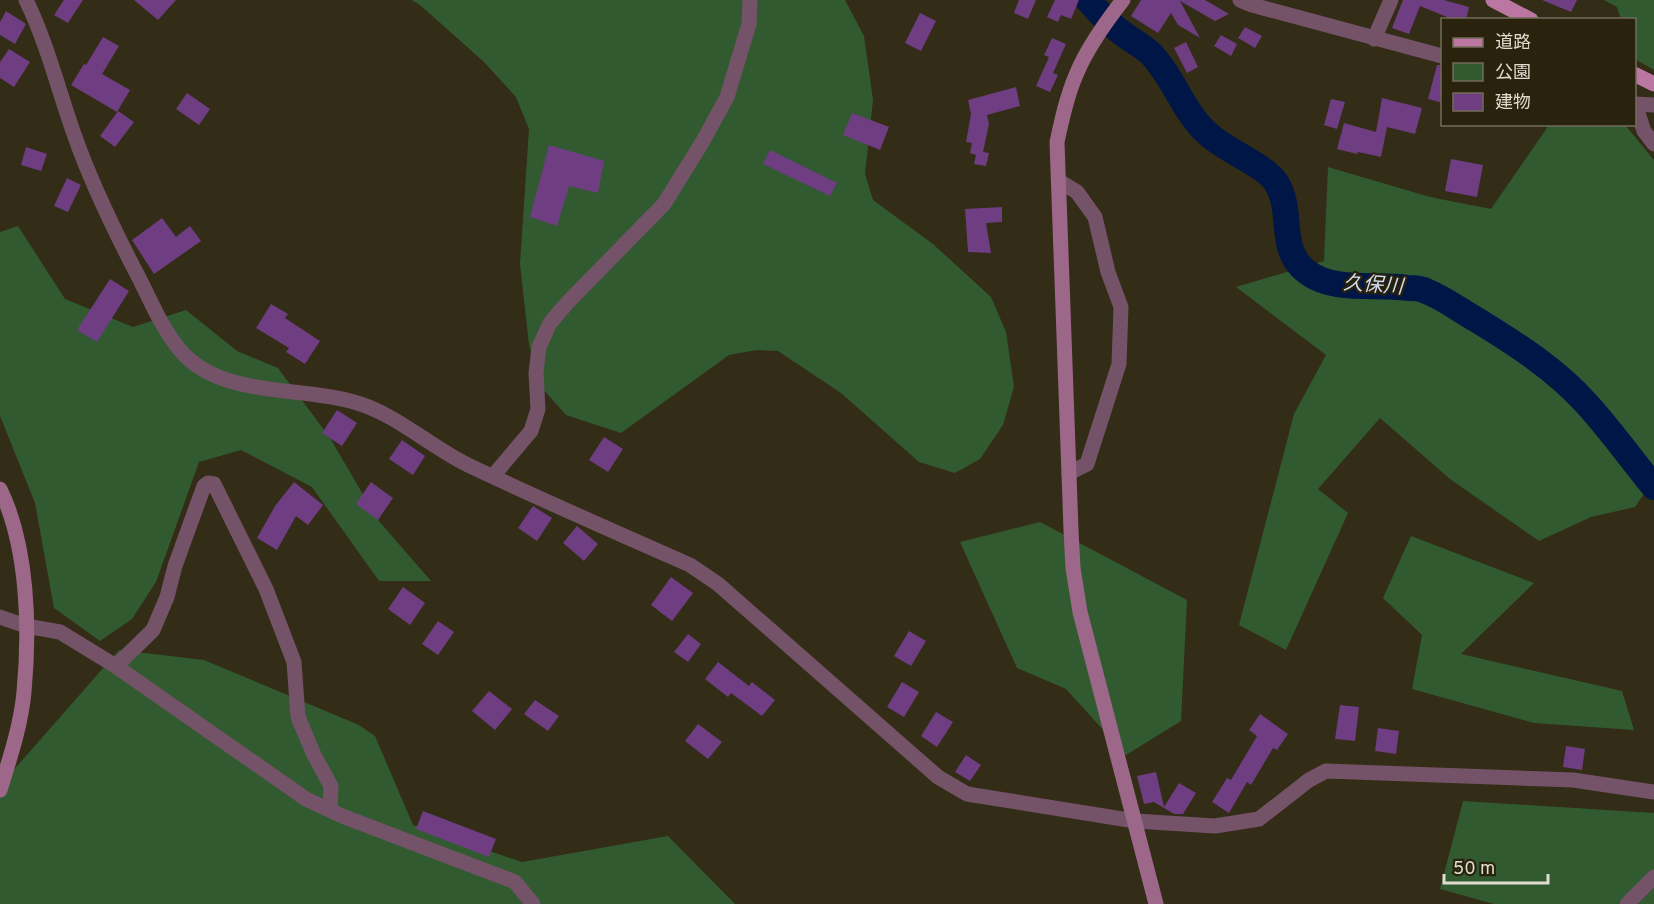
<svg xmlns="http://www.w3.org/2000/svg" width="1654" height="904" font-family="Overpass,'Noto Sans JP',sans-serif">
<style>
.green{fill:#325a31}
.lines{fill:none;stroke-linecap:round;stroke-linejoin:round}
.river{stroke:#001646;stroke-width:26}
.building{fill:#6e3d82}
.street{stroke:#745368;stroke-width:15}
.secondary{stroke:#9c6789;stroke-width:15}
.primary{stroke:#bb77a2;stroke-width:15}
.labels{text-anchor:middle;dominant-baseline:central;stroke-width:4.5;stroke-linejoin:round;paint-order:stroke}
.water-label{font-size:20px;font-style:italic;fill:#d2def2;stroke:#29220c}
</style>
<rect width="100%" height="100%" fill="#332c16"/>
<g class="green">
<path d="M 412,0 L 845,0 L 864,36 L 873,100 L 865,174 L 873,200 L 933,244 L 991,297 L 1006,332 L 1014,387 L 1003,425 L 980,459 L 955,473 L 919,462 L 841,393 L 778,351 L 757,350 L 729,355 L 621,433 L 566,415 L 541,387 L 529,345 L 520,264 L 529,129 L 516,97 L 484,62 L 420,5 Z"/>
<path d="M 1604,0 L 1654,0 L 1654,70 L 1635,59 L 1634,20 L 1621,19 L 1617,7 Z"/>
<path d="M 1549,125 L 1625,125 L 1654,160 L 1654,479 L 1635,507 L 1591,517 L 1539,541 L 1450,479 L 1380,418 L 1318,489 L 1348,513 L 1286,650 L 1239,625 L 1294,414 L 1326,355 L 1236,287 L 1324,261 L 1328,167 L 1430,197 L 1491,209 Z"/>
<path d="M 18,226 L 65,299 L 133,327 L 186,310 L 237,351 L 278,368 L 330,438 L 378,520 L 431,581 L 379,581 L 312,487 L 241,450 L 199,462 L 156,582 L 132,619 L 100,641 L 54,608 L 35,503 L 0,416 L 0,232 Z"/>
<path d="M 1040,522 L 1187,600 L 1181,721 L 1126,755 L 1066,689 L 1017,668 L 960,542 Z"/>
<path d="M 1411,536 L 1534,583 L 1461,654 L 1622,691 L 1634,730 L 1534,723 L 1412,689 L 1422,635 L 1383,598 Z"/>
<path d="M 119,650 L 204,660 L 359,725 L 375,736 L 413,825 L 522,862 L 668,836 L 735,904 L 0,904 L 0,773 L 11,773 Z"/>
<path d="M 1463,801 L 1654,813 L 1654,904 L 1494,904 L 1440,889 Z"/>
</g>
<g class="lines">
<path class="river" d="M 1088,0 C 1097,10 1106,21 1117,29 C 1127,38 1140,44 1150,53 C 1174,77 1183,112 1208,134 C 1226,151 1266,165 1277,184 C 1294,212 1277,250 1307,272 C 1335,293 1376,283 1408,288 C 1414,288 1421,288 1426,291 C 1444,298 1461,311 1477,320 C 1516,344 1555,369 1585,402 C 1610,429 1631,459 1654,487"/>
</g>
<g class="building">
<path d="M 64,0 L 83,0 L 68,23 L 54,15 Z"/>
<path d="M 134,0 L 176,0 L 158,20 Z"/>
<path d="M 1019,0 L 1036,0 L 1028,19 L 1014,13 Z"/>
<path d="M 1055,0 L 1079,0 L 1071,19 L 1061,15 L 1058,22 L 1047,17 Z"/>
<path d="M 1141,0 L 1205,0 L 1229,14 L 1215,21 L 1180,1 L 1200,38 L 1178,25 L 1171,13 L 1158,33 L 1131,16 Z"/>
<path d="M 1403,0 L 1444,0 L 1469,7 L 1466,20 L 1447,20 L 1447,17 L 1420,6 L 1409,34 L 1392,28 Z"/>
<path d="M 1542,0 L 1577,0 L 1571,12 Z"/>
<path d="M 6,11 L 26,24 L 15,44 L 0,35 L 0,22 Z"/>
<path d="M 920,13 L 936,21 L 921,51 L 905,43 Z"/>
<path d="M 1245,27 L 1262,36 L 1255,48 L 1238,38 Z"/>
<path d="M 1221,35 L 1237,44 L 1231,56 L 1214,46 Z"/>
<path d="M 103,37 L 119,46 L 102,74 L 130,90 L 117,112 L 71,85 L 84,64 L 86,65 Z"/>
<path d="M 1052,38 L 1066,44 L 1053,73 L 1058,75 L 1050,92 L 1036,86 L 1049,57 L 1044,55 Z"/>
<path d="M 1186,42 L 1198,67 L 1187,73 L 1174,48 Z"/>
<path d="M 9,49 L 30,62 L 14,87 L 0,78 L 0,62 Z"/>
<path d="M 1437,65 L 1443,65 L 1443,103 L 1428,99 Z"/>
<path d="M 1016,87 L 1020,106 L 987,115 L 989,124 L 983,152 L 989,153 L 986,166 L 974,164 L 976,155 L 970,153 L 972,143 L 966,142 L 971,114 L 968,100 Z"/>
<path d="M 187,93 L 210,109 L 199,125 L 176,109 Z"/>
<path d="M 1382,98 L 1422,108 L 1415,134 L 1387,127 L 1381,157 L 1358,152 L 1357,154 L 1337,149 L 1344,123 L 1376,132 Z"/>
<path d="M 1331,99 L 1345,102 L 1337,129 L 1324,125 Z"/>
<path d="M 118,111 L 134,122 L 115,147 L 100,136 Z"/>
<path d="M 852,113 L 889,127 L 880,150 L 843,135 Z"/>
<path d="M 549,145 L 604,161 L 598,193 L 569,186 L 557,226 L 530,217 Z"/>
<path d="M 26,147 L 47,154 L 41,171 L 21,165 Z"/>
<path d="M 770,150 L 837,183 L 830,196 L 763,164 Z"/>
<path d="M 1451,159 L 1483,165 L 1477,197 L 1445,191 Z"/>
<path d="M 67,178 L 81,185 L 68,212 L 54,206 Z"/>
<path d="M 1002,207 L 1002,222 L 986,223 L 991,253 L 968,252 L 965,209 Z"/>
<path d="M 162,218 L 176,237 L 190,226 L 201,241 L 154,274 L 132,240 Z"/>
<path d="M 110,279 L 129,291 L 97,342 L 77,330 Z"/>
<path d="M 271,304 L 288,314 L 285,318 L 320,341 L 305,364 L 286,352 L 289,348 L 256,328 Z"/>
<path d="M 337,410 L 357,423 L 342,446 L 322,433 Z"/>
<path d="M 604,437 L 623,449 L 608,472 L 589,460 Z"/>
<path d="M 402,440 L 425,456 L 413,475 L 389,459 Z"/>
<path d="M 294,482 L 323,505 L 308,525 L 296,516 L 277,550 L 257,538 L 275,506 Z"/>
<path d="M 371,482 L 393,498 L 378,520 L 356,504 Z"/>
<path d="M 533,506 L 552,518 L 537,541 L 518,528 Z"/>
<path d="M 577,526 L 598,544 L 584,561 L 563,543 Z"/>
<path d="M 671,577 L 693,593 L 672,621 L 651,605 Z"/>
<path d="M 403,587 L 425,603 L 410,625 L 388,609 Z"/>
<path d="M 438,621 L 454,632 L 438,655 L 422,644 Z"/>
<path d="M 909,631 L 926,641 L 911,666 L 894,656 Z"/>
<path d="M 688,634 L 701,644 L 688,662 L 674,652 Z"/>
<path d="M 718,662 L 749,686 L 752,682 L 775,700 L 762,716 L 731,693 L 728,697 L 705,679 Z"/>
<path d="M 902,682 L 919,692 L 904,717 L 887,707 Z"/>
<path d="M 489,691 L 512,709 L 495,730 L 472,711 Z"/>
<path d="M 535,700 L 559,716 L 548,731 L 524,714 Z"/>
<path d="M 1340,705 L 1359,707 L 1355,741 L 1335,739 Z"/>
<path d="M 936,712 L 953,722 L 937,747 L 921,736 Z"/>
<path d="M 1260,714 L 1288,734 L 1277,750 L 1273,748 L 1251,785 L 1247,782 L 1229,813 L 1212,802 L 1227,778 L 1231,780 L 1257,736 L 1249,730 Z"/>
<path d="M 698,724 L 722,742 L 708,759 L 685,741 Z"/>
<path d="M 1378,728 L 1399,731 L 1396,754 L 1375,751 Z"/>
<path d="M 1566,746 L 1585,749 L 1582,770 L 1563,767 Z"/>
<path d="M 966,755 L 981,765 L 970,781 L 955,772 Z"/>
<path d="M 1156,772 L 1164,807 L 1179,783 L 1196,793 L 1183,814 L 1174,814 L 1154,802 L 1144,804 L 1137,776 Z"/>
<path d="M 423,811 L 496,839 L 489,857 L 416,829 Z"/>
</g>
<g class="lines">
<g class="street">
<path d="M 26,0 C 47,43 58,89 74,134 C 91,183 114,230 138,276 C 151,301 162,329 180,350 C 220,398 299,386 354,402 C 397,414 430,447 470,466 C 542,500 617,533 690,565 L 718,584 L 938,777 L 967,794 L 1135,821 L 1215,826 L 1259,819 L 1309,780 L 1326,771 L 1573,780 L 1654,792"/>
<path d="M 1240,0 L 1252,5 L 1442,56"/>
<path d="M 1374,39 L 1391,0"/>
<path d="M 1634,104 L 1654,105"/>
<path d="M 1635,104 L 1644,131 L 1654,144"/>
<path d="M 1059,181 L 1077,192 L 1095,217 L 1108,272 L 1121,307 L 1119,364 L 1087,464 L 1069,473"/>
<path d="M 493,476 L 531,431 L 538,409 L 536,373 L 539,347 L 550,323 L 568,302 L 664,204 L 703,141 L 727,97 L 749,24 L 750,0"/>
<path d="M 0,617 L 26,626 L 60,632 L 114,665 L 306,799 L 342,816 L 515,882 L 533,904"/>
<path d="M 116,666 L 153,630 L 167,597 L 175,566 L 204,486 L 208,483 L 214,484 L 266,589 L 294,662 L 298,717 L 314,755 L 331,786 L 330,810"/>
<path d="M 1627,904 L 1654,877"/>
</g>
<g class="secondary">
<path d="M 1123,0 C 1105,23 1087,48 1076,75 C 1067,96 1062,119 1057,142 L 1071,530 L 1073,568 L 1080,612 L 1156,904"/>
<path d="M 0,489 C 28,546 30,629 24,692 C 21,725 10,758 0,790"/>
</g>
<g class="primary">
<path d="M 1493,0 L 1531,20"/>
<path d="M 1634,74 L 1654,84"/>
</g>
</g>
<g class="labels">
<g class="water-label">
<text transform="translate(1373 286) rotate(4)">久保川</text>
</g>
</g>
<rect x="1441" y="18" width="195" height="108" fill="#29220c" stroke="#726c5a" stroke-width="1.5"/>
<rect x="1453" y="38" width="30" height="9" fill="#bb77a2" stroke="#726c5a" stroke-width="1.5"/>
<text x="1495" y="48" font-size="18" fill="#e0dbce">道路</text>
<rect x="1453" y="63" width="30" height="18" fill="#325a31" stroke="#726c5a" stroke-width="1.5"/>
<text x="1495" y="78" font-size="18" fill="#e0dbce">公園</text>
<rect x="1453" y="93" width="30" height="18" fill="#6e3d82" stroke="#726c5a" stroke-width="1.5"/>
<text x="1495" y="108" font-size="18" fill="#e0dbce">建物</text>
<path d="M1444 874v9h104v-9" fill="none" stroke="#e0dbce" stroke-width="3"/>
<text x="1453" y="874" font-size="18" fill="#e0dbce" stroke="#29220c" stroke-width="4.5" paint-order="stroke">50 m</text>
</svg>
